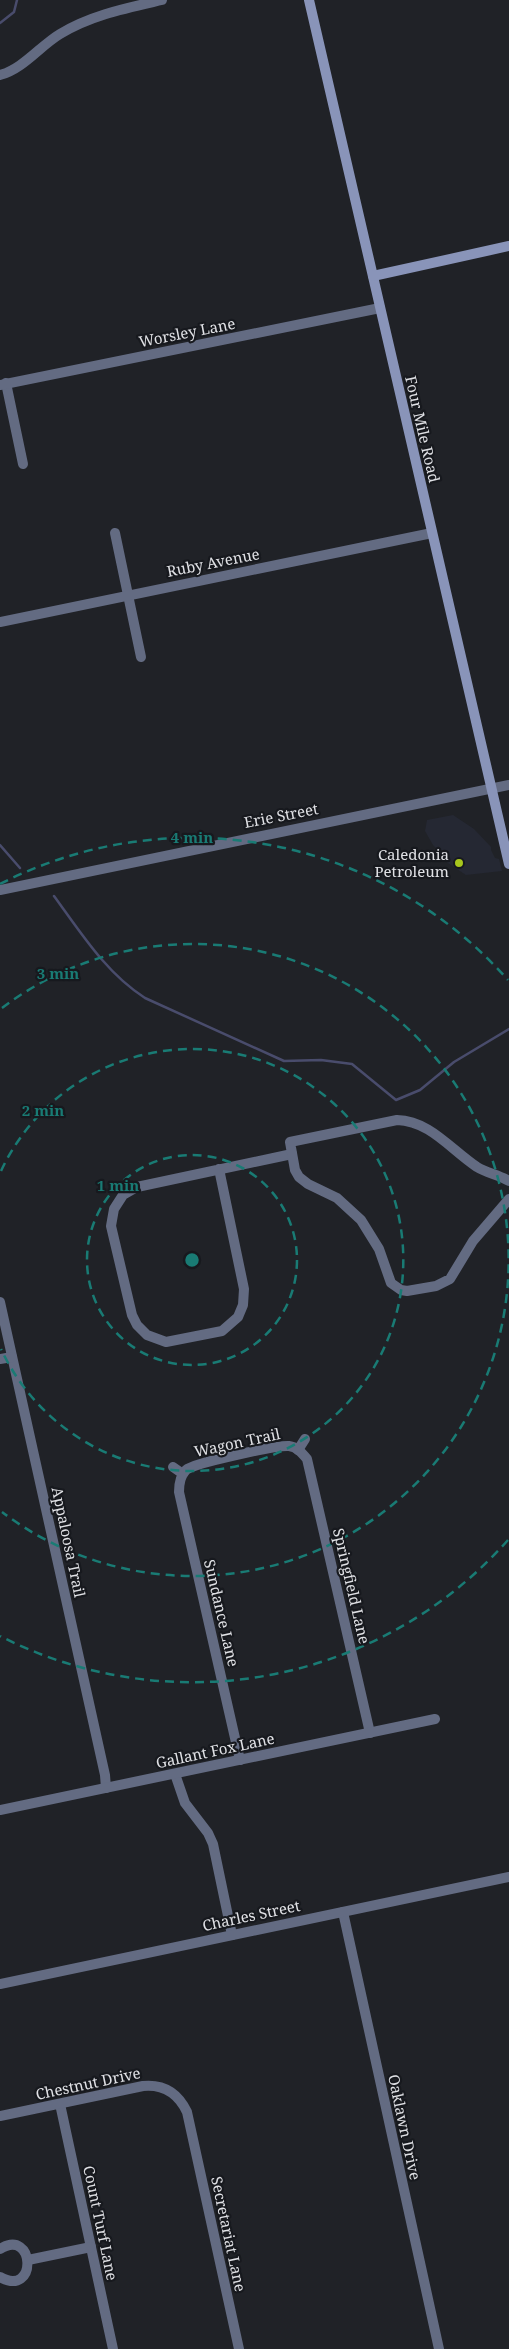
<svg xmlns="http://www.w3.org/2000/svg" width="509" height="2349" font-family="'Noto Serif',serif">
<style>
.built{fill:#252833}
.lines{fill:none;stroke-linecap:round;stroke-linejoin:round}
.stream{stroke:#494c6c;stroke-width:2.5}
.street{stroke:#636b82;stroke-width:10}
.secondary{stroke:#8994b9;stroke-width:10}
.ring{fill:none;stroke:#197b74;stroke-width:2.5;stroke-dasharray:9 6}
.poi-dot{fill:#a8c71d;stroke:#17191e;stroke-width:2}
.labels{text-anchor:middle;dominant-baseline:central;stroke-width:4.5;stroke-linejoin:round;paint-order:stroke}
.street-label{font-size:15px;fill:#e0e1e5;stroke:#17191e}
.poi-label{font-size:15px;fill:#e0e1e5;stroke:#17191e;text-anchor:end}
.centre{fill:#197b74;stroke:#17191e;stroke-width:2.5}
.ring-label{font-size:15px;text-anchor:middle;font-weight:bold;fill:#197b74;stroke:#17191e;stroke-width:4.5;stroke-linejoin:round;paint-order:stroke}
</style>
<rect width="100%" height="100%" fill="#202227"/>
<path class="built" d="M 453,815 L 474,829 L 491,847 L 491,850 L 495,858 L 499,859 L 502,871 L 466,875 L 445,861 L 444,856 L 433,845 L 425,831 L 427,820 Z"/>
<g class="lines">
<g class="stream">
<path d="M 0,23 L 14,12 L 17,0"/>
<path d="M 0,845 L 20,868"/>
<path d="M 54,896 C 81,933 106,973 145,998 L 284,1061 L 321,1060 L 352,1064 L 396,1100 L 420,1090 L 454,1062 L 509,1029"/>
</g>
<g class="street">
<path d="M 0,75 C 23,69 40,46 60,34 C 91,15 127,8 162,0"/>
<path d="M 6,383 L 23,464"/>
<path d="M 0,385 L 380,308"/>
<path d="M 115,533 L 141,657"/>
<path d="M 0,622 L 432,533"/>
<path d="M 0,890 L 509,785"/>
<path d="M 219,1169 L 244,1289 L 243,1305 L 238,1317 L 222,1331 L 166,1342 L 147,1335 L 137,1325 L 132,1315 L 111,1226 L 114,1209 L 123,1195 L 137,1187 L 292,1154"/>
<path d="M 509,1181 C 499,1175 487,1173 477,1167 C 450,1149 430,1121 397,1120 L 290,1142 L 295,1170 L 299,1177 L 308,1184 L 337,1198 L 361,1220 L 379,1249 L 391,1283 L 401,1290 L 407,1291 L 436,1286 L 450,1279 L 473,1241 L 509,1199"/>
<path d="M 0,1302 L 105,1775 L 106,1788"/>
<path d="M 0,1359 L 12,1357"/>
<path d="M 298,1450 L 305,1439"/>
<path d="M 173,1467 L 183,1474"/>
<path d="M 240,1760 L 179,1492 C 179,1484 180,1476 186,1470 C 194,1463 277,1445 289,1446 C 297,1447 302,1453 307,1459 L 370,1733"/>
<path d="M 175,1774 L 185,1803 L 208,1833 L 213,1844 L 232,1935"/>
<path d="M 0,1810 L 435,1719"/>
<path d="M 343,1912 L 439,2349"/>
<path d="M 0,1984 L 509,1877"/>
<path d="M 60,2104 L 113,2349"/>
<path d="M 0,2116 L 143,2086 C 164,2084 178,2093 187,2112 L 239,2349"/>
<path d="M 0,2249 C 35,2227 38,2298 0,2277"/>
<path d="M 28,2260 L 91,2247"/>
</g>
<g class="secondary">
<path d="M 309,0 L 509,864"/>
<path d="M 373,276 L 509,246"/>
</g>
</g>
<g class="ring">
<circle cx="192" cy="1260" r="105"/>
<path d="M1 1171A211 211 0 1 1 1 1349"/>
<path d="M2 1008A316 316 0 1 1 2 1512"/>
<path d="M508 1540A422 422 0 0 1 0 1636M0 884A422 422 0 0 1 508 980"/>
</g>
<circle class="poi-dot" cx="459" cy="863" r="5"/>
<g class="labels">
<g class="street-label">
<text transform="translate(187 332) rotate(-11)">Worsley Lane</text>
<text transform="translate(423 429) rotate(77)">Four Mile Road</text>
<text transform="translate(213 562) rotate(-11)">Ruby Avenue</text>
<text transform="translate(281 815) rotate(-11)">Erie Street</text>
<text transform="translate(237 1442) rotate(-12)">Wagon Trail</text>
<text transform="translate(69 1542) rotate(78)">Appaloosa Trail</text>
<text transform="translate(352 1586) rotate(77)">Springfield Lane</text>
<text transform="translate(222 1613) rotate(77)">Sundance Lane</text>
<text transform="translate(215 1750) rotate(-12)">Gallant Fox Lane</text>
<text transform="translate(251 1915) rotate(-12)">Charles Street</text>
<text transform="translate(88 2083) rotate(-12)">Chestnut Drive</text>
<text transform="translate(405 2127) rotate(78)">Oaklawn Drive</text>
<text transform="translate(101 2223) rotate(78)">Count Turf Lane</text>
<text transform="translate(229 2234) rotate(78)">Secretariat Lane</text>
</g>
<g class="poi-label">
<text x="449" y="854">Caledonia<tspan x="449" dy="17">Petroleum</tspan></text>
</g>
</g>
<circle cx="192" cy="1260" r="8" class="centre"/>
<g class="ring-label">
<text x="192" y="843">4 min</text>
<text x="58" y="979">3 min</text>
<text x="43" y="1116">2 min</text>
<text x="118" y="1191">1 min</text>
</g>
</svg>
